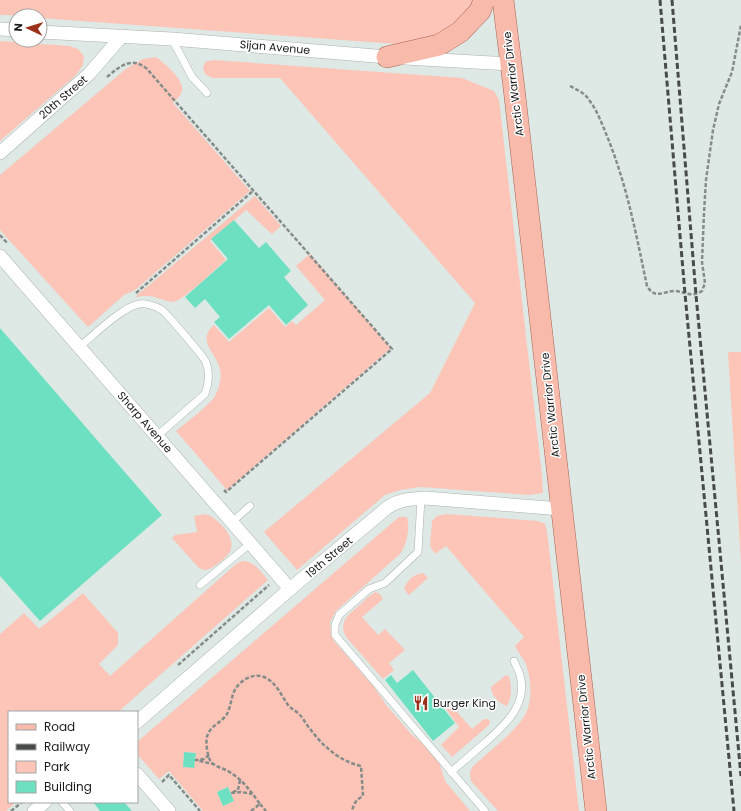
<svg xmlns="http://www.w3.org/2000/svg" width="741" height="811" font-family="Poppins,sans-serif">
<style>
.green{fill:#fcc5b8;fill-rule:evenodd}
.building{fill:#6ee0c2}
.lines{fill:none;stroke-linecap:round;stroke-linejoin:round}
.service-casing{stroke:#aab3b0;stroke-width:8}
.minor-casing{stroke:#aab3b0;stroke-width:14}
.primary-casing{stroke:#a76454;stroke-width:22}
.path{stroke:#858c89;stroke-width:2.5;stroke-dasharray:4 2;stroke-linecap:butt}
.service{stroke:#fff;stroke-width:7}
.minor{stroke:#fff;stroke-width:13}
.primary{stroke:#f8baab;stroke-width:21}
.rail{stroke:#474b4a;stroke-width:3;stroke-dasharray:6 3;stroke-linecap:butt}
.labels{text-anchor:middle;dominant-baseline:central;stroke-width:3;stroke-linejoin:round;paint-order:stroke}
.street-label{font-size:11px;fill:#181b1a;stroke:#fff}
.poi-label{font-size:11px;fill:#181b1a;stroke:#fff;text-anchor:start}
</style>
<rect width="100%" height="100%" fill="#dee8e4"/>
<g class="green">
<path d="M 0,0 L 473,0 L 468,12 L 450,30 L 410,45 L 40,18 L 40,16 L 0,15 Z"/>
<path d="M 0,41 L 69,46 L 78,49 L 84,56 L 83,65 L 75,76 L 0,141 Z"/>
<path d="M 156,57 C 164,63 185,80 182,91 C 181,96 176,100 173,103 L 250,191 L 135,290 L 124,295 L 88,327 L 0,230 L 0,175 L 127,68 L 143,59 Z"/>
<path d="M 214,60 L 462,78 L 494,91 L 499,100 L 542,476 L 543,493 L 529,495 L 420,487 L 400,490 L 385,495 L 297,570 L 264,532 L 430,393 L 475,303 L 280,78 L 212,78 L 205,74 L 203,67 L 205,62 Z"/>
<path d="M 255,196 L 281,226 L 272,234 L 246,210 L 210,241 L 226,260 C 216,268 183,302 172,302 C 167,302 162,299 157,298 C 150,295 143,296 135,297 Z"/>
<path d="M 310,254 L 391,348 L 227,490 L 176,431 C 183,425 212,403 215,396 C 219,389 222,377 220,369 C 216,352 196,341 214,325 L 229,342 L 269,308 L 285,327 L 292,321 L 296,325 L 325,300 L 296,266 Z"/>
<path d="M 728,352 L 741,352 L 741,563 Z"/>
<path d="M 206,514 C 217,518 235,535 231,549 C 229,556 213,569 206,570 C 203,570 200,569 198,567 L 172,538 L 175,535 L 197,532 L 194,516 Z"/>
<path d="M 446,514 L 538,521 L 545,524 L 547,531 L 579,811 L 498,811 L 471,781 L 470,773 L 472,767 C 487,753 518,730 526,713 C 533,699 531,676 525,662 C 522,657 518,652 515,646 L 524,637 L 446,546 L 435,554 L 430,546 L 432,521 L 437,516 Z"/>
<path d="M 399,517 L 407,517 C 410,529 407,544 400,554 L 336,611 L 330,622 L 331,631 L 334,641 L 374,687 L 387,706 L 411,734 L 428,748 L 439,762 L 445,781 L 470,811 L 203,811 L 169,771 L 159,779 L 137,754 L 137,742 ZM 184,752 L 196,753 L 194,767 L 183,767 ZM 228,787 L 234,801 L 223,806 L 217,792 Z"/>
<path d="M 242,561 C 255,561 260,571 268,580 L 118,712 L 9,712 L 9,802 L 16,802 L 6,811 L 0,811 L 0,634 L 24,613 L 39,629 L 83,593 L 118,633 L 118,645 L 99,664 L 110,676 L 236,564 Z"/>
<path d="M 423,573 L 428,578 L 409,595 L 406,592 L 404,588 C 409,578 413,575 423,573 Z"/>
<path d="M 375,592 L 380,594 L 383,599 L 362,617 L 378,635 L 385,629 L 405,650 L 389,663 L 394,670 L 383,679 L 346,637 C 338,621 349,614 361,604 C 365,599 370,595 375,592 Z"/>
<path d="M 506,675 L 509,676 C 512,687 512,696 507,706 C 499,704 491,695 491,687 Z"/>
<path d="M 451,705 L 472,729 L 484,719 L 487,719 L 490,721 L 489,725 L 452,757 L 441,745 L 459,727 L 446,709 Z"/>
</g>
<g class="building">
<path d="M 234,220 L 259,248 L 266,242 L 291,271 L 284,277 L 308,305 L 286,325 L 269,305 L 229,339 L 214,322 L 220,317 L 205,299 L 195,308 L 185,297 L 228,259 L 211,239 Z"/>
<path d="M 0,328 L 162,515 L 40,621 L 0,576 Z"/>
<path d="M 413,670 L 455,723 L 433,741 L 385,680 L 391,675 L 397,683 Z"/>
<path d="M 184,752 L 196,753 L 194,768 L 183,767 Z"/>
<path d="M 228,787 L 234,801 L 223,806 L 217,792 Z"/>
<path d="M 93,802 L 124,802 L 132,811 L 100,811 Z"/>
</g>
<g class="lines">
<defs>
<g id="service">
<path d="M 172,39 L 192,77 L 207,93"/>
<path d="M 79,347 C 93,336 122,307 139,304 C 146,303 156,306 162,310 C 167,314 204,357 206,362 C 210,373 209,383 205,394 L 157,436"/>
<path d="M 421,498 L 418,552 L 385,583 L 369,589 L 339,615 L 335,625 L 335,635 L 485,811"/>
<path d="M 232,522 L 250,506"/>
<path d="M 200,585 L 251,543"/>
<path d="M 451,772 C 463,762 475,751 487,741 C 506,724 528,704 520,675 C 519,671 516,666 514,661"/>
<path d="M 62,802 L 70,811"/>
</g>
<g id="minor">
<path d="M 0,29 L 16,30"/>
<path d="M 40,32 L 172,39 L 387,57 L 511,64"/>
<path d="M 0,153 L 89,74 L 122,36"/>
<path d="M 0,256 L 290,589"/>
<path d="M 137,722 L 290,589 L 388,507 C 401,499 410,499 425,498 L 561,509"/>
<path d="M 137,774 L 169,811"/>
<path d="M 34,811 L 45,802"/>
</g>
<g id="primary">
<path d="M 503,0 L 514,88 L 596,811"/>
<path d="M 387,57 L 439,45 L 460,32 L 480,11 L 484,0"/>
</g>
</defs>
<use href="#service" class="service-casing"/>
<use href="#minor" class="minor-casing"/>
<use href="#primary" class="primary-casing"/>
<g class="path">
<path d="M 107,77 C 120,66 132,56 147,69 L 392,349 L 226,492 L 224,490"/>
<path d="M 570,86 C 577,90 585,93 589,100 C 597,110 602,124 607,136 C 627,185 636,234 647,286 C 655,300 663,291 675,291 C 686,292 691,298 702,291 L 705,283 L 702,262 L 704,213 L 706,180 L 713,130 L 719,104 L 732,72 L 741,25"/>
<path d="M 0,235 L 8,244"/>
<path d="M 136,293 L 253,191"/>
<path d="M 178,665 L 269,585"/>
<path d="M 209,755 L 204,759 L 196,760 L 213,764"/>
<path d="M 240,780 L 238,790 L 231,793 L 241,792 L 252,794"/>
<path d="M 162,782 L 169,775 L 200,811"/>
<path d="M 260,804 L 266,811"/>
<path d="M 11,811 L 22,802"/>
<path d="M 251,811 L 260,804 C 251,792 243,780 231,773 C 223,767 213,768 209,758 C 207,751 205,740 208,734 C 211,726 222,722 227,714 C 230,708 231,701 233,694 C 237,682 252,672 264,677 C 276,682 281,695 288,705 C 291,709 295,710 299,714 C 303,718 306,724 310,729 C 323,746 339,761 361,766 L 363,796 C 356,800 354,803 352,811"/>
</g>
<use href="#service" class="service"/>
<use href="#minor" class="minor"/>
<use href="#primary" class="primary"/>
<g class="rail">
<path d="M 660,0 L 685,294 L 734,811"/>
<path d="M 672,0 L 696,295 L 741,776"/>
</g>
</g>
<defs>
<symbol id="restaurant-bare" viewBox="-9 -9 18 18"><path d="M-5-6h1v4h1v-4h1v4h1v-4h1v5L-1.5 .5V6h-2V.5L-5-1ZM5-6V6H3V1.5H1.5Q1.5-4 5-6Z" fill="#9a3219" stroke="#fff" stroke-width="2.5" paint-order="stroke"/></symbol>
</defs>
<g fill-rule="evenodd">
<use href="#restaurant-bare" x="410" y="692" width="22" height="22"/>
</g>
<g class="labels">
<g class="street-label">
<text transform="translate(275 47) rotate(5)">Sijan Avenue</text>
<text transform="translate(513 84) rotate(-97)">Arctic Warrior Drive</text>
<text transform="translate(63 97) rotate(-41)">20th Street</text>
<text transform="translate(550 405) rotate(-96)">Arctic Warrior Drive</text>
<text transform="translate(145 422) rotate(49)">Sharp Avenue</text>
<text transform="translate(329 557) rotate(-40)">19th Street</text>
<text transform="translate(586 727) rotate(-96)">Arctic Warrior Drive</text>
</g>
<g class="poi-label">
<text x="433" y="703">Burger King</text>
</g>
</g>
<rect x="8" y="711" width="130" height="92" fill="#ffffff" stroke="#a3a4a3"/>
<rect x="16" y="724" width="20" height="6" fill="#f8baab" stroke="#a3a4a3"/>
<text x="44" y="731" font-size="12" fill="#181b1a">Road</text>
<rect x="16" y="744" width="20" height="6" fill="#474b4a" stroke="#a3a4a3"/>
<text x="44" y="751" font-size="12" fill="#181b1a">Railway</text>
<rect x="16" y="761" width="20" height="12" fill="#fcc5b8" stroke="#a3a4a3"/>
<text x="44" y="771" font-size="12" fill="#181b1a">Park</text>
<rect x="16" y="781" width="20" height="12" fill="#6ee0c2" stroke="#a3a4a3"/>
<text x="44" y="791" font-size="12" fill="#181b1a">Building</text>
<g transform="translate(28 28) rotate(274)"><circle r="19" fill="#ffffff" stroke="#a3a4a3"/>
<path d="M0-3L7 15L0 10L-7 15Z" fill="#9a3219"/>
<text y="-6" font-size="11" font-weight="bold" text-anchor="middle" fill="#181b1a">N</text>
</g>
</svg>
